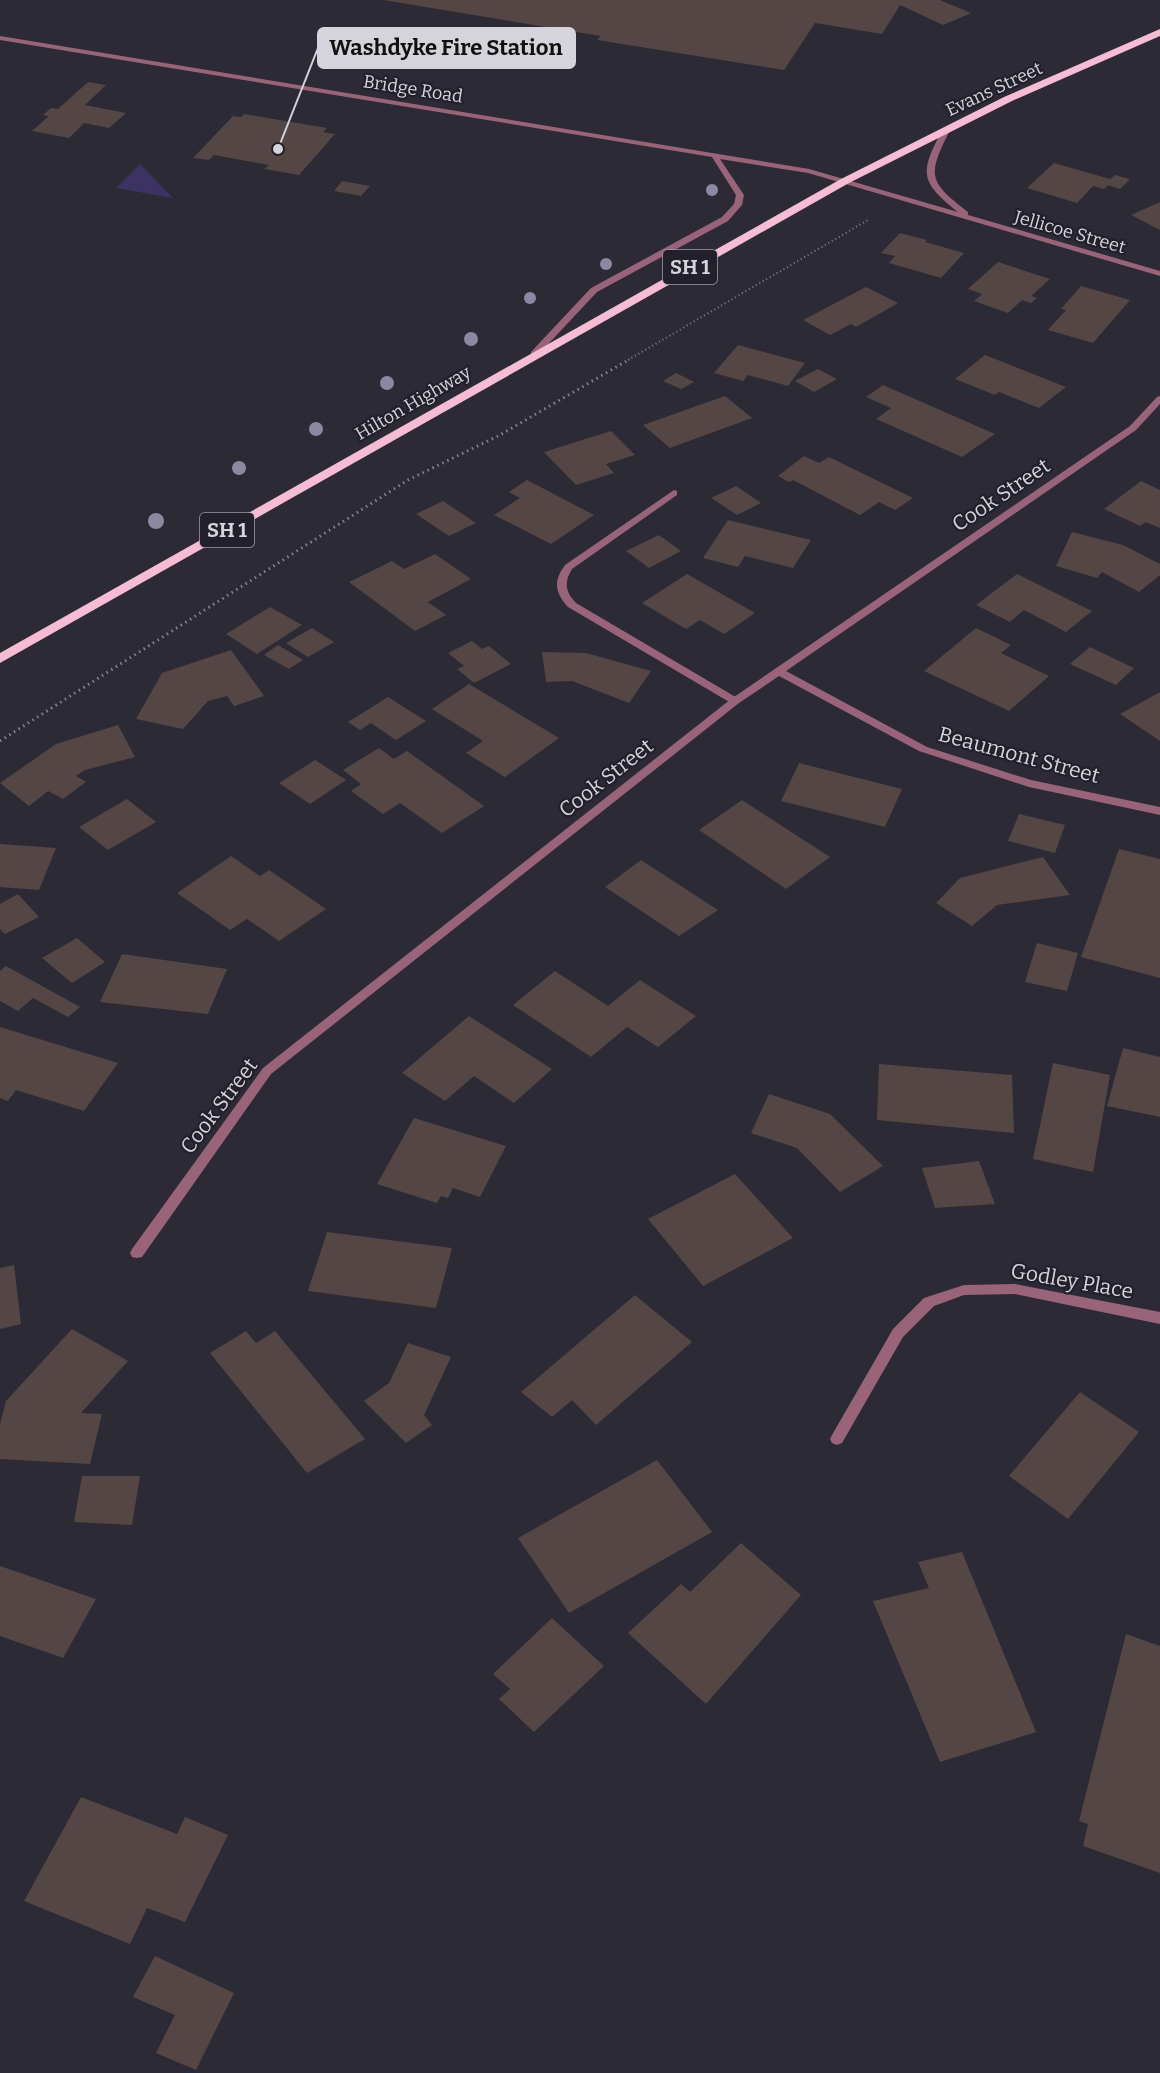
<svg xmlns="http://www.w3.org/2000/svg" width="1160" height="2073" font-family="Bitter,serif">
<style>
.green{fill:#3d3363}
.building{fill:#544644}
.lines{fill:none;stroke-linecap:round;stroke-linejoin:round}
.path-far1{stroke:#85838d;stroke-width:2;stroke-dasharray:1 3;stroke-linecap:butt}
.path{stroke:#85838d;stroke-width:3;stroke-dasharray:1.5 4;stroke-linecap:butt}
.service{fill:#99647a;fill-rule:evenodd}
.minor{fill:#99647a;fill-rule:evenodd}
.trunk{fill:#f6bcd4;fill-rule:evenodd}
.tree{fill:#8c88a2}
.labels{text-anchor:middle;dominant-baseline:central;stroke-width:4.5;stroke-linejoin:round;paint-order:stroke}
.far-street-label{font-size:18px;fill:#d5d4dc;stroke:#22212b}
.shield{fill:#22212b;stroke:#9f9ea7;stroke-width:1.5}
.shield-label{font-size:20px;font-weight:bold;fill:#d5d4dc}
.street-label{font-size:21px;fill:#d5d4dc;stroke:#22212b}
.leader{fill:none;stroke:#d5d4dc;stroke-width:2}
.callout-dot{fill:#d5d4dc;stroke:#22212b;stroke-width:2}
.callout{fill:#d5d4dc;stroke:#d5d4dc;stroke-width:2}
.callout-label{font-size:22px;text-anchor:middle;font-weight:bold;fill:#111}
</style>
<rect width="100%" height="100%" fill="#2c2a35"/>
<path class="green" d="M 140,164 L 173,198 L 116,188 Z"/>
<g class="building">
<path d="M 383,0 L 940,0 L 971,13 L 943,25 L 900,5 L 882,34 L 815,23 L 784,70 L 597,40 L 601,36 Z"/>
<path d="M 88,82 L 106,85 L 85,105 L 126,113 L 109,128 L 84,123 L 69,138 L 32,131 L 49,116 L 43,115 L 51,108 L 58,109 Z"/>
<path d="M 244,114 L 327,128 L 323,132 L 335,134 L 299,175 L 264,169 L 269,165 L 214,155 L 209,160 L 193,158 L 233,116 L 241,117 Z"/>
<path d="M 1054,163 L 1110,179 L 1115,175 L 1130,179 L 1120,189 L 1108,185 L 1104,189 L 1093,186 L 1077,203 L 1027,188 Z"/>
<path d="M 342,181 L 370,186 L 361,196 L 334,191 Z"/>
<path d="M 1160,202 L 1160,230 L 1131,215 Z"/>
<path d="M 900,233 L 927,240 L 925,242 L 964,253 L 941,278 L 889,263 L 895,256 L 881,253 Z"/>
<path d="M 998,262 L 1050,279 L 1031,296 L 1037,298 L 1031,303 L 1022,300 L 1008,313 L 974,301 L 982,294 L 968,289 Z"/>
<path d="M 1081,286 L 1130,300 L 1093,343 L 1048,330 L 1066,310 L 1061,309 Z"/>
<path d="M 866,287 L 898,303 L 856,327 L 851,324 L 830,335 L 803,320 Z"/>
<path d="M 738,345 L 805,363 L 788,386 L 748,375 L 743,381 L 714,373 Z"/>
<path d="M 985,355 L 1066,387 L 1039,408 L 999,392 L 995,395 L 955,379 Z"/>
<path d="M 818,369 L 837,379 L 814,392 L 795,381 Z"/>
<path d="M 676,373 L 694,382 L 681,389 L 663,381 Z"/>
<path d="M 883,385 L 995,434 L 962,457 L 876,419 L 891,408 L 866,397 Z"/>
<path d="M 725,396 L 752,418 L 670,448 L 643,425 Z"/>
<path d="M 611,431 L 635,455 L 606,464 L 614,473 L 576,485 L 544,452 Z"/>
<path d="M 804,456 L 819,463 L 829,457 L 913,498 L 895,510 L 879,502 L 860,515 L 793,480 L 789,482 L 778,476 Z"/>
<path d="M 527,480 L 594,515 L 551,544 L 494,515 L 520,498 L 509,492 Z"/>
<path d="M 1141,481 L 1160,490 L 1160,528 L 1146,522 L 1140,526 L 1104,509 Z"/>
<path d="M 736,486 L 761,503 L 737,515 L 711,498 Z"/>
<path d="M 443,501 L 476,523 L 449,536 L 416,514 Z"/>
<path d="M 728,520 L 811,540 L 793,568 L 745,556 L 738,567 L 703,558 Z"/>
<path d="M 1072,532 L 1123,545 L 1160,564 L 1160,575 L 1139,592 L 1102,572 L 1097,578 L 1056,566 Z"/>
<path d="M 659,535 L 681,551 L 649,568 L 626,551 Z"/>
<path d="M 435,554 L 471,579 L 428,602 L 446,615 L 415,631 L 349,582 L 392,561 L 404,569 Z"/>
<path d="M 687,574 L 755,613 L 724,634 L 700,620 L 686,629 L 642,603 Z"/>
<path d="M 1017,574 L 1092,611 L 1066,632 L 1024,610 L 1010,622 L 976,605 Z"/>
<path d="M 270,607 L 302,625 L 257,654 L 226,634 Z"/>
<path d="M 312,628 L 334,642 L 308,657 L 286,643 Z"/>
<path d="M 976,628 L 1011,645 L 1001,653 L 1049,676 L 1009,711 L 924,671 Z"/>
<path d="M 472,641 L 482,649 L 489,646 L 511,664 L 474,683 L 457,669 L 464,666 L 448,653 Z"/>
<path d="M 278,645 L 303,660 L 289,669 L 264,655 Z"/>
<path d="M 1090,647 L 1134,668 L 1116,685 L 1070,664 Z"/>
<path d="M 231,650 L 264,696 L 234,706 L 227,696 L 208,701 L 183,729 L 136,719 L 162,673 Z"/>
<path d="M 542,652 L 586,653 L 651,671 L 629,703 L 572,681 L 546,682 Z"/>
<path d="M 469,684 L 559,738 L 505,777 L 466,753 L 483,741 L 432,709 Z"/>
<path d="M 1160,692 L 1160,741 L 1120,714 Z"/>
<path d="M 388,697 L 426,721 L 396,740 L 371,723 L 360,730 L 348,722 Z"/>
<path d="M 118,725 L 135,757 L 85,770 L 76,776 L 86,782 L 63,799 L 48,791 L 29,806 L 0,783 L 56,744 Z"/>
<path d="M 379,748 L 394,759 L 407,751 L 484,806 L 442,833 L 400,803 L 383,814 L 351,791 L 361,784 L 343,770 Z"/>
<path d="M 315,760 L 346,780 L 310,804 L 279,783 Z"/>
<path d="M 799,763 L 902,789 L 885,827 L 781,801 Z"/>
<path d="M 127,799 L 156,822 L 108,850 L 79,827 Z"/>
<path d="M 742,800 L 830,857 L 786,889 L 699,830 Z"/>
<path d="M 1019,814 L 1065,825 L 1055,853 L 1008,841 Z"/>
<path d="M 0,844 L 56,848 L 39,890 L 0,887 Z"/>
<path d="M 1119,849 L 1160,859 L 1160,978 L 1081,957 Z"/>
<path d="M 231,856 L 260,876 L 269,870 L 326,909 L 279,941 L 247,919 L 230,930 L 177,893 Z"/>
<path d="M 1043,857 L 1070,895 L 997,905 L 972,926 L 936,903 L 960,878 Z"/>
<path d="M 641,860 L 718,910 L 679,936 L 605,887 Z"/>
<path d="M 18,894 L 39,917 L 5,934 L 0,929 L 0,904 Z"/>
<path d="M 77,938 L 105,962 L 72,983 L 42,958 Z"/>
<path d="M 1037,943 L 1078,953 L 1067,991 L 1025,982 Z"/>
<path d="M 122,954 L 227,969 L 208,1014 L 100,1002 Z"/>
<path d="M 6,966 L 80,1007 L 68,1017 L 33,998 L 18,1011 L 0,1001 L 0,971 Z"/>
<path d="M 555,971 L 608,1006 L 640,980 L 696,1016 L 658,1047 L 627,1027 L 591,1057 L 513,1005 Z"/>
<path d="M 469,1016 L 552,1069 L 514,1103 L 474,1076 L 445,1101 L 402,1073 Z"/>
<path d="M 0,1027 L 118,1063 L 84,1111 L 16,1090 L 8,1101 L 0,1098 Z"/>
<path d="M 1123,1048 L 1160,1057 L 1160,1117 L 1107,1106 Z"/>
<path d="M 1053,1063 L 1110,1075 L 1093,1172 L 1033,1159 Z"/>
<path d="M 879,1064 L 1012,1075 L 1014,1133 L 877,1120 Z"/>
<path d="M 769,1094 L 830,1114 L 883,1166 L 840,1192 L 797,1148 L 751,1133 Z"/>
<path d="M 414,1118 L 506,1146 L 480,1197 L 453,1188 L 448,1198 L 441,1196 L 437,1203 L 377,1184 Z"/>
<path d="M 979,1161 L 995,1204 L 935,1208 L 922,1168 Z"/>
<path d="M 735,1174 L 793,1238 L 703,1286 L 648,1219 Z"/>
<path d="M 327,1232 L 452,1248 L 436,1308 L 308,1291 Z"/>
<path d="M 14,1265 L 21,1324 L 0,1329 L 0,1268 Z"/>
<path d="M 635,1295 L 692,1342 L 596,1425 L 572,1400 L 552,1417 L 521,1392 Z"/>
<path d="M 72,1329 L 128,1361 L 81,1413 L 102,1414 L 90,1464 L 0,1459 L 0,1424 L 6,1401 Z"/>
<path d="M 246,1331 L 256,1343 L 275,1331 L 365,1439 L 307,1473 L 210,1353 Z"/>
<path d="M 408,1343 L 451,1357 L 424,1415 L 432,1425 L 406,1443 L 364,1401 L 389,1383 Z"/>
<path d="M 1080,1392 L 1139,1432 L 1068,1519 L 1009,1476 Z"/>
<path d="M 657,1460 L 712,1532 L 569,1613 L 518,1538 Z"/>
<path d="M 82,1476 L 140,1476 L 132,1525 L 74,1522 Z"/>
<path d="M 741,1543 L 801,1595 L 706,1704 L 628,1633 L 681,1584 L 690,1592 Z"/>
<path d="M 962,1552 L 1036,1732 L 940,1762 L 873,1601 L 929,1588 L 918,1562 Z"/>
<path d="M 0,1566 L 96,1599 L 63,1658 L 0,1636 Z"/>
<path d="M 552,1618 L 604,1666 L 534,1732 L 499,1699 L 510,1689 L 493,1674 Z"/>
<path d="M 1126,1634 L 1160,1646 L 1160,1873 L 1083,1846 L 1088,1824 L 1079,1821 Z"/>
<path d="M 81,1797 L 177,1834 L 185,1817 L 228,1835 L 185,1922 L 147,1908 L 130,1944 L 24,1901 Z"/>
<path d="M 155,1956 L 234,1993 L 196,2070 L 156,2053 L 175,2015 L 133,1997 Z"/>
</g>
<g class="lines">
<path class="path-far1" d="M 628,360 L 868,220"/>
<path class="path" d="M 0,741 L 408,480 L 500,435 L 630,359"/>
<path class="service" d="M 674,490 L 677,491 L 677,495 L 572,569 C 564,582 565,592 576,603 L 739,699 L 740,701 L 739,703 L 731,703 L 568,607 C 555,593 553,581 565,565 Z"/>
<g class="minor">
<path d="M 0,36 L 809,169 L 958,212 C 919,181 920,173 942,130 L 946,128 L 950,130 C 927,176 928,181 968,212 L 968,215 L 1160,271 L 1160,276 L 808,173 L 720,159 L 744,195 L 742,205 L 728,221 L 597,292 L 537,356 L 531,356 L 531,352 L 591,288 L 722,217 L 734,204 L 736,195 L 712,157 L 0,40 Z"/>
<path d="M 1160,396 L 1160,404 L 1136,430 L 786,671 L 927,747 L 1031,780 L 1160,807 L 1160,815 L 1029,787 L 919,751 L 779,676 L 739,703 L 271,1074 L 142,1257 L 137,1258 L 132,1257 L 130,1253 L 132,1249 L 263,1068 L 731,699 L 1130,426 L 1157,397 Z"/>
<path d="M 1015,1284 L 1160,1312 L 1160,1324 L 1015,1294 L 964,1295 L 934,1306 L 903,1337 L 842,1443 L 837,1445 L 832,1443 L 830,1439 L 832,1435 L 893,1329 L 924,1298 L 964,1285 Z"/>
</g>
<path class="trunk" d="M 1160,29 L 1160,36 L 1012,101 L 849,183 L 0,663 L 0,653 L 841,179 L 1004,97 Z"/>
</g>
<g class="tree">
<circle cx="712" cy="190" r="6"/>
<circle cx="606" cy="264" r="6"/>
<circle cx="530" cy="298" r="6"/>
<circle cx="471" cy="339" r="7"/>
<circle cx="387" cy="383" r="7"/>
<circle cx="316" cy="429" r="7"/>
<circle cx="239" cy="468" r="7"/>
<circle cx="156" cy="521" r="8"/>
</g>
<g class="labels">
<g class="far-street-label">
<text transform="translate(413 89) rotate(9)">Bridge Road</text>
<text transform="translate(994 89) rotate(-25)">Evans Street</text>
<text transform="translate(1070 232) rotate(16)">Jellicoe Street</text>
<text transform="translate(413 403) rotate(-30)">Hilton Highway</text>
</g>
<g class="shield">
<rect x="663" y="250" width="54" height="34" rx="4.5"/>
<rect x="200" y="513" width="54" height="34" rx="4.5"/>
</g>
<g class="shield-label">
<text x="690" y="267">SH 1</text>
<text x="227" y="530">SH 1</text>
</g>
<g class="street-label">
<text transform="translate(1001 495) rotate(-34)">Cook Street</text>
<text transform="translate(1019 755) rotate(15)">Beaumont Street</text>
<text transform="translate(606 778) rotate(-38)">Cook Street</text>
<text transform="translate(219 1106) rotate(-53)">Cook Street</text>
<text transform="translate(1072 1281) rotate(10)">Godley Place</text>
</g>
</g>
<path class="leader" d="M278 149L318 48"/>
<circle class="callout-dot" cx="278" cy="149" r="6"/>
<rect class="callout" x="318" y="28" width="257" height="40" rx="6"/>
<g class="callout-label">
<text x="446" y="55">Washdyke Fire Station</text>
</g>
</svg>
